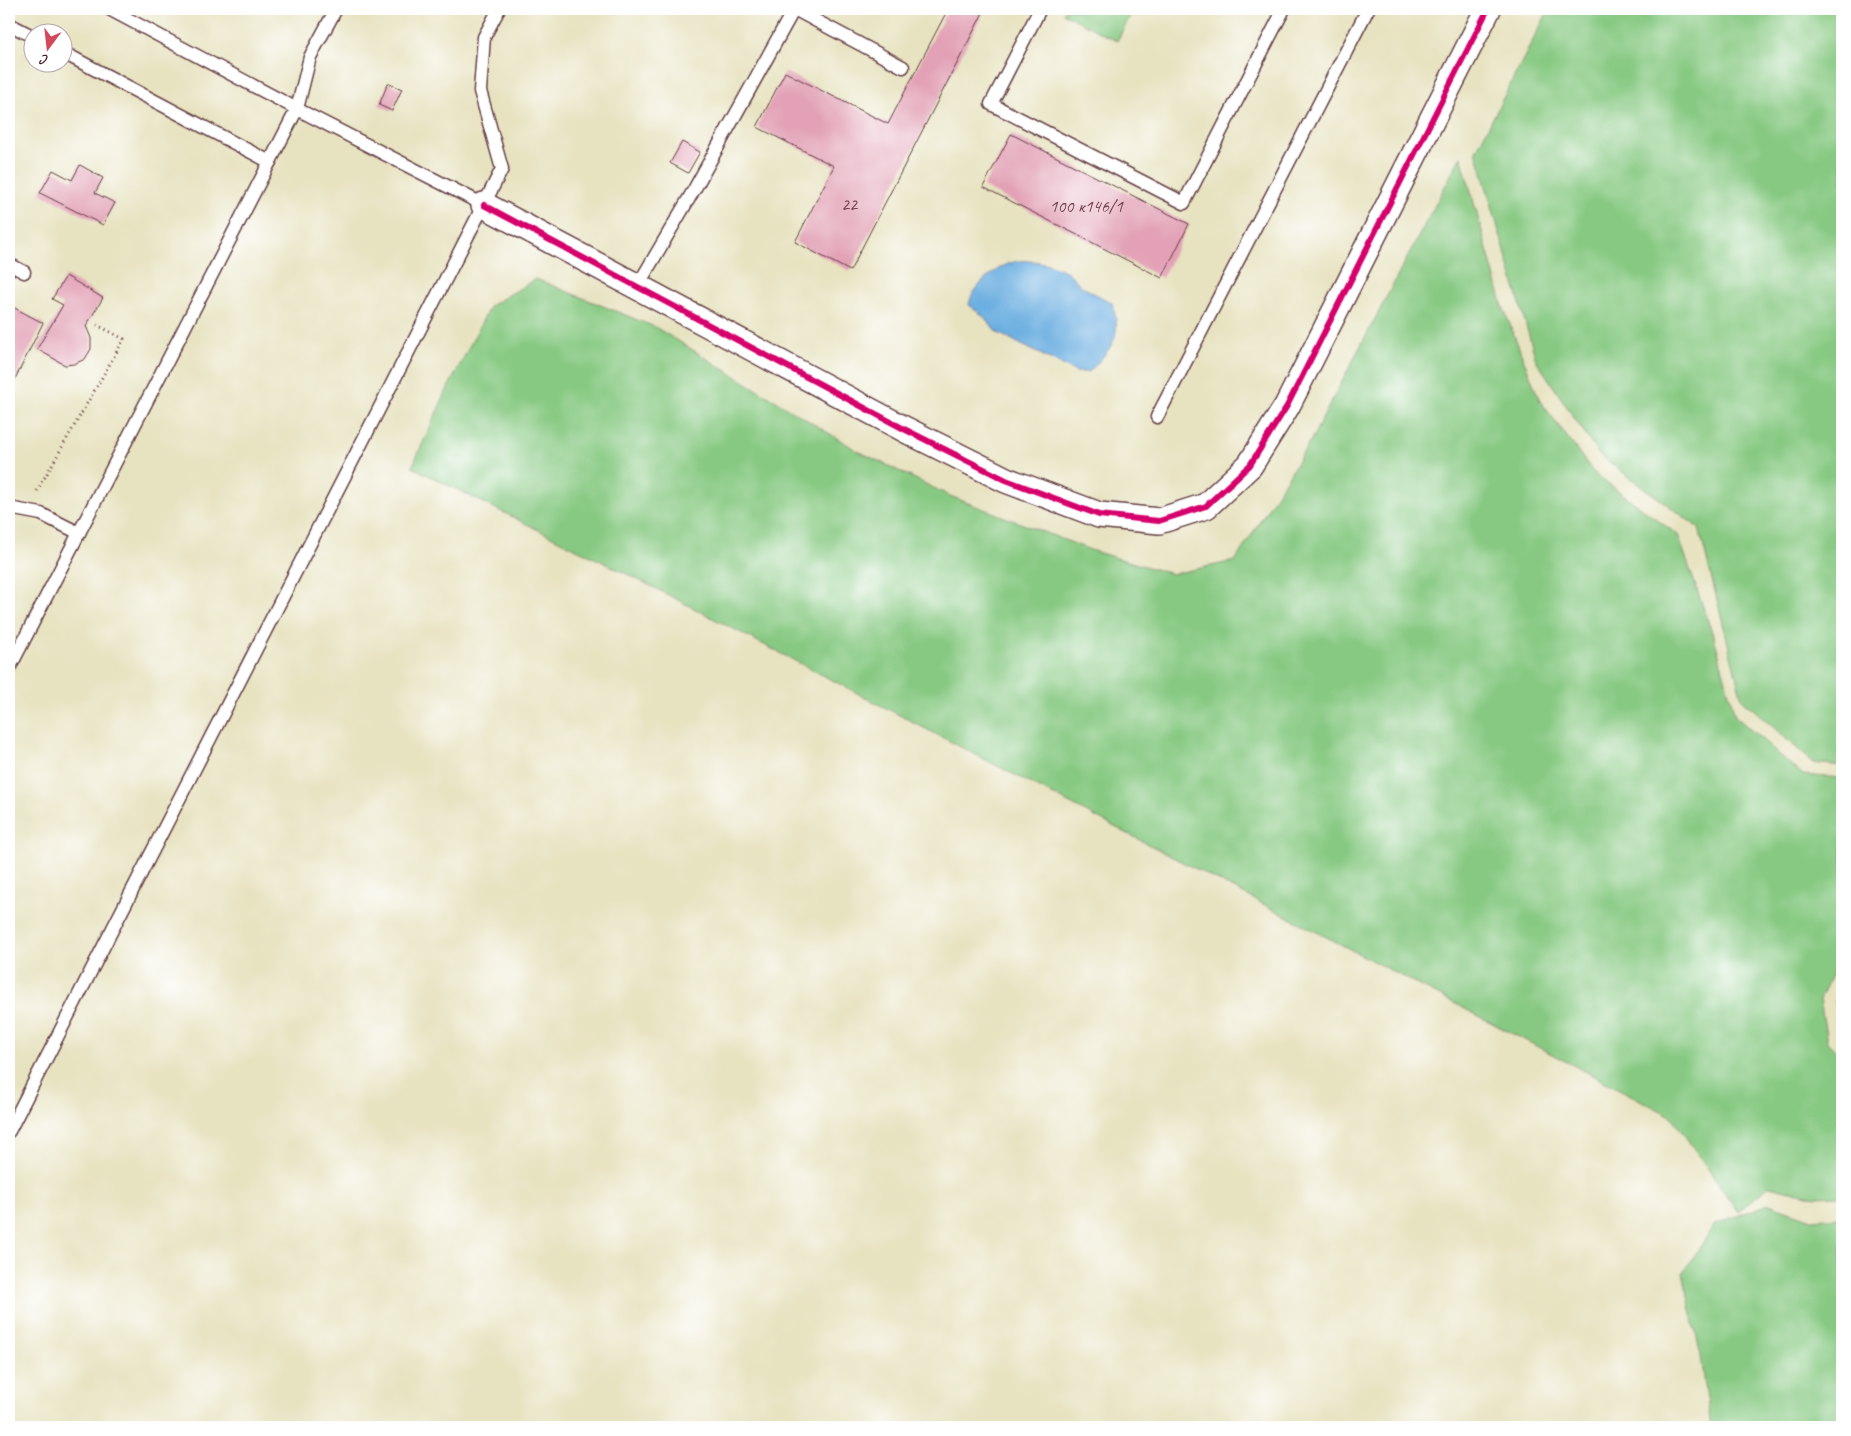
<svg xmlns="http://www.w3.org/2000/svg" width="1851" height="1436" font-family="Caveat,sans-serif">
<style>
.green{fill:#87c982;stroke:#687456}
.water{fill:#6cafe1;stroke:#5b6786}
.building{fill:#e2a1b6}
.lines{fill:none;stroke-linecap:round;stroke-linejoin:round}
.lane-casing{stroke:#623c41;stroke-width:15}
.street-casing{stroke:#623c41;stroke-width:28}
.path{stroke:#623c41;stroke-width:3;stroke-dasharray:1 4;stroke-linecap:butt}
.lane{stroke:#fff;stroke-width:12}
.street{stroke:#fff;stroke-width:25}
.cycleway-casing{stroke:#fff;stroke-width:9}
.cycleway{stroke:#d6006c;stroke-width:6}
.labels{text-anchor:middle;dominant-baseline:central;stroke-width:4.5;stroke-linejoin:round;paint-order:stroke}
.number-label{font-size:18px;fill:#70404e}
</style>
<rect width="100%" height="100%" fill="#fff"/>
<filter id="ink" filterUnits="userSpaceOnUse"><feTurbulence type="fractalNoise" baseFrequency=".02" numOctaves="2"/><feDisplacementMap in="SourceGraphic" scale="10" xChannelSelector="R" yChannelSelector="G"/><feConvolveMatrix kernelMatrix="1 2 1 2 8 2 1 2 1" color-interpolation-filters="sRGB"/></filter>
<filter id="wash" filterUnits="userSpaceOnUse"><feTurbulence type="fractalNoise" baseFrequency=".0096" numOctaves="4" result="noise"/><feDisplacementMap in="SourceGraphic" scale="20" xChannelSelector="R" yChannelSelector="G"/><feGaussianBlur stdDeviation="1.12" result="paint"/><feColorMatrix in="noise" values="0 0 0 0 0 0 0 0 0 0 0 0 0 0 0 0 0 1.4 0 .05"/><feComposite in="paint" operator="in"/></filter>
<g filter="url(#wash)">
<rect width="100%" height="100%" fill="#e7e2c0"/>
<g class="green">
<path d="M 1066,9 L 1134,9 L 1117,41 L 1063,13 Z"/>
<path d="M 1549,9 L 1842,9 L 1842,766 L 1813,763 L 1742,699 L 1699,528 L 1598,454 L 1536,360 L 1476,151 Z"/>
<path d="M 1461,156 L 1503,307 L 1540,401 L 1594,473 L 1678,535 L 1716,644 L 1735,716 L 1803,775 L 1842,778 L 1842,952 L 1820,999 L 1827,1042 L 1842,1057 L 1842,1196 L 1816,1197 L 1769,1186 L 1738,1212 L 1671,1116 L 649,585 L 412,467 L 446,392 L 490,306 L 536,279 L 655,327 L 858,451 L 950,496 L 1093,551 L 1172,574 L 1235,561 L 1311,440 Z"/>
<path d="M 1842,984 L 1842,1030 L 1834,1002 Z"/>
<path d="M 1769,1204 L 1812,1219 L 1842,1217 L 1842,1427 L 1711,1427 L 1701,1356 L 1683,1273 L 1715,1224 Z"/>
</g>
<path class="water" d="M 1034,261 L 1049,264 L 1068,272 L 1081,286 L 1112,303 C 1123,338 1112,347 1089,372 L 1076,372 L 998,333 L 983,316 L 969,305 C 971,288 997,266 1014,262 C 1020,260 1028,261 1034,261 Z"/>
<g id="blocks">
<g class="building">
<path d="M 948,9 L 985,9 L 850,271 L 795,242 L 834,166 L 757,127 L 785,72 L 888,124 Z"/>
<path d="M 388,83 L 402,89 L 392,111 L 379,105 Z"/>
<path d="M 1011,134 L 1189,224 L 1162,278 L 983,187 Z"/>
<path d="M 682,142 L 700,152 L 688,173 L 670,163 Z"/>
<path d="M 80,165 L 103,178 L 95,193 L 115,203 L 103,225 L 40,193 L 53,170 L 72,180 Z"/>
<path d="M 66,276 L 103,298 L 86,326 L 91,338 L 91,349 L 85,359 L 74,364 L 65,365 L 37,349 L 63,305 L 52,299 Z"/>
<path d="M 9,305 L 43,323 L 9,391 Z"/>
</g>
</g>
</g>
<g filter="url(#ink)">
<use href="#blocks" fill-opacity="0" stroke="#623c41" stroke-width="1"/>
<g class="lines">
<defs>
<g id="lane">
<path d="M 109,9 L 297,109 L 484,205"/>
<path d="M 794,9 L 903,67"/>
<path d="M 1040,9 L 991,104 L 1184,203 L 1284,9"/>
<path d="M 9,24 L 32,36"/>
<path d="M 62,52 L 270,162"/>
<path d="M 9,264 L 24,272"/>
<path d="M 637,287 L 695,188 L 794,9"/>
<path d="M 1157,417 L 1368,9"/>
<path d="M 9,508 L 41,514 L 79,533"/>
<path d="M 9,669 L 297,109 L 310,57 L 336,9"/>
<path d="M 9,1131 L 502,169 L 480,91 L 484,37 L 499,9"/>
</g>
<path id="street" d="M 484,205 L 906,430 L 1006,480 L 1099,515 L 1159,521 L 1206,506 L 1250,465 L 1287,406 L 1488,9"/>
</defs>
<use href="#lane" class="lane-casing"/>
<use href="#street" class="street-casing"/>
<path class="path" d="M 37,491 L 124,339 L 97,325"/>
<use href="#lane" class="lane"/>
<use href="#street" class="street"/>
<defs>
<path id="cycleway" d="M 484,205 L 906,430 L 1006,480 L 1099,515 L 1159,521 L 1206,506 L 1250,465 L 1287,406 L 1488,9"/>
</defs>
<use href="#cycleway" class="cycleway-casing"/>
<use href="#cycleway" class="cycleway"/>
</g>
</g>
<g class="labels">
<g class="number-label">
<text x="849" y="204">22</text>
<text x="1086" y="206">100 к146/1</text>
</g>
</g>
<rect width="1851" height="1436" fill="none" stroke="#fff" stroke-width="30"/>
<g transform="translate(48 48) rotate(195)"><circle r="24" fill="#ffffff" stroke="#b7a5aa"/>
<path d="M0-4L9 19L0 12L-9 19Z" fill="#d1495b"/>
<text y="-8" font-size="14" font-weight="bold" text-anchor="middle" fill="#4a1f2b">С</text>
</g>
</svg>
